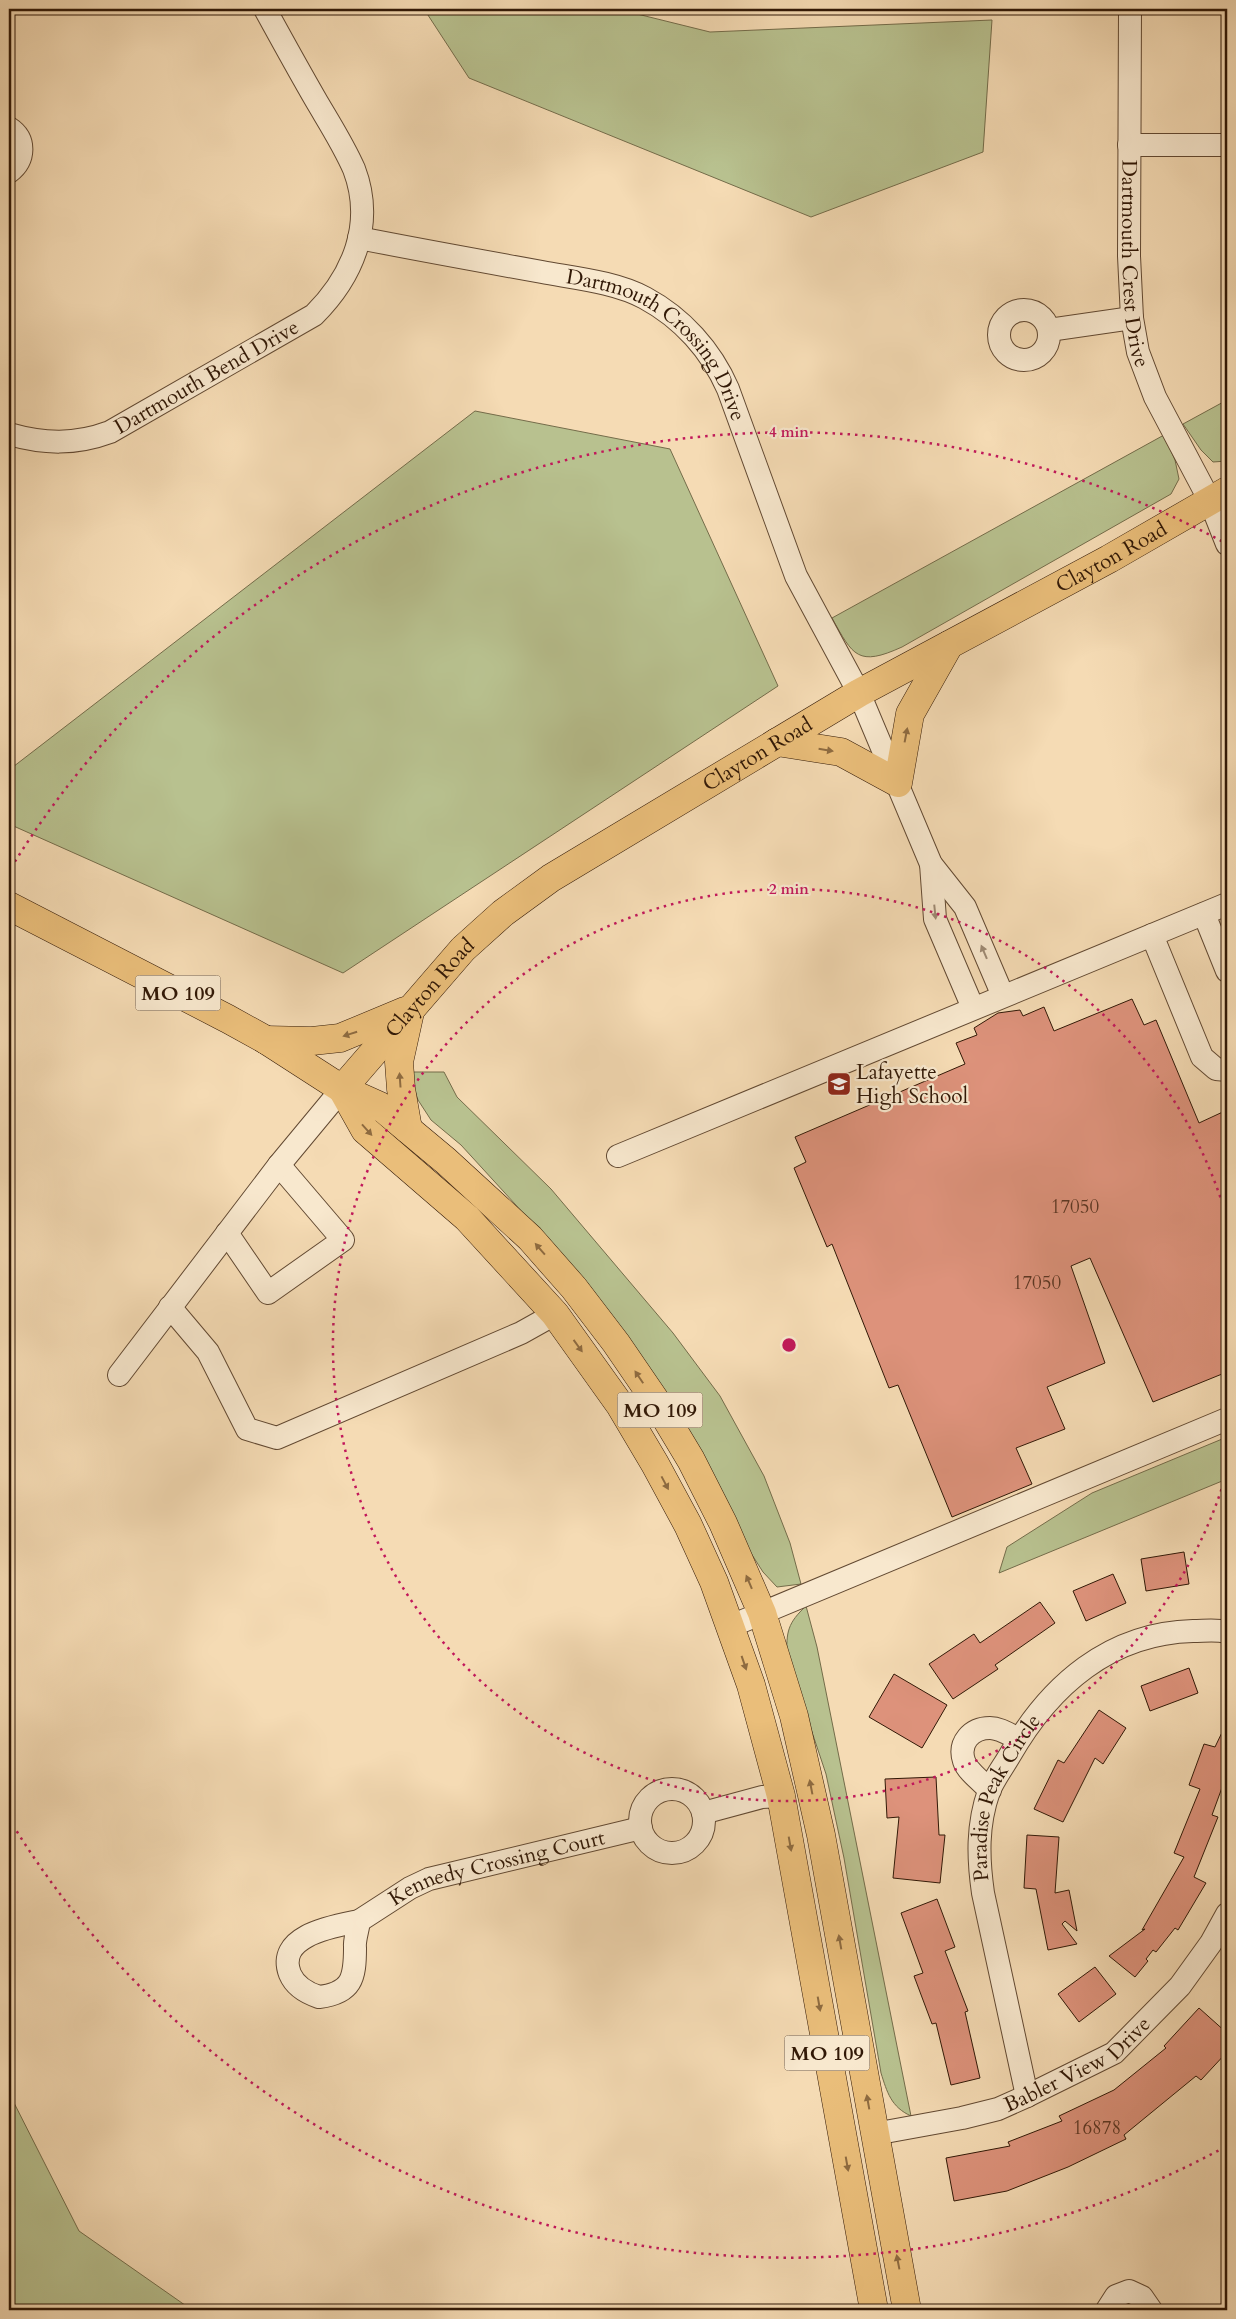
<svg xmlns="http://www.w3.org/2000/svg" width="1236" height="2319" font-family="Cardo,serif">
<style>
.green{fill:#b8c18f;stroke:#746c4a}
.building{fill:#dd927b;stroke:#311806}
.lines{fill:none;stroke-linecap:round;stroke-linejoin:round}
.minor-casing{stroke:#624932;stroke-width:24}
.major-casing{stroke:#311806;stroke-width:29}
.minor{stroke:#f8e8ce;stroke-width:22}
.major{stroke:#eabe7a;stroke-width:28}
.oneway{fill:#8e6b40}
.oneway2{fill:#9e8a74}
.ring{fill:none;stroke:#c2185b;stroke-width:2.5;stroke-dasharray:2.5 5}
.labels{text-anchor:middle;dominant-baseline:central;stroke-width:4.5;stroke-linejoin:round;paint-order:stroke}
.number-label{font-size:19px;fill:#5c3623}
.shield{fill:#f8e8ce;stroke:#6d5642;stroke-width:1}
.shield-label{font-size:20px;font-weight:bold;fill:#311806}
.street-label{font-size:21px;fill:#311806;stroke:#f8e8ce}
.poi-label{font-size:21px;fill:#311806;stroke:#f8e8ce;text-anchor:start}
.centre{fill:#c2185b;stroke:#f8e8ce;stroke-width:2.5}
.ring-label{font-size:15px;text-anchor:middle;font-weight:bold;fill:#c2185b;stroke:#f8e8ce;stroke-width:4.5;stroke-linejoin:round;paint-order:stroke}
</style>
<rect width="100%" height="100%" fill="#f5dbb4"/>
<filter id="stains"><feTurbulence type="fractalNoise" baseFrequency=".004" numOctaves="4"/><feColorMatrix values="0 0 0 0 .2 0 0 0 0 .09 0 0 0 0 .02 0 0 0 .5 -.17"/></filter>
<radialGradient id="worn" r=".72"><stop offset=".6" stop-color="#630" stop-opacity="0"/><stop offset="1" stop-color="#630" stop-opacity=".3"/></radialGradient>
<g class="green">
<path d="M 424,9 L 617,9 L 710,32 L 992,20 L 983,152 L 811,217 L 469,78 Z"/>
<path d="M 1227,400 L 1227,461 L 1213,462 L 1201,450 L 1183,424 Z"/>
<path d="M 475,411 L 670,449 L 778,686 L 343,973 L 9,824 L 9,770 Z"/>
<path d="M 1164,435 L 1175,460 L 1179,479 L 1171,494 L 902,647 C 858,667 853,656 832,618 Z"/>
<path d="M 409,1072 L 444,1072 L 457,1097 L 551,1189 L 673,1333 L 720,1396 L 764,1476 L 790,1543 L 801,1584 L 777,1587 L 763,1572 L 558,1251 L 461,1145 L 431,1120 L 418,1100 Z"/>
<path d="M 1227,1437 L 1227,1479 L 999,1573 L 1007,1547 L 1092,1493 Z"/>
<path d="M 806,1606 L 817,1647 L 911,2116 C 891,2107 887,2092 881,2073 L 844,1858 L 826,1774 L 787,1657 C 786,1631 788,1623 806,1606 Z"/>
<path d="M 9,2093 L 79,2231 L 192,2310 L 9,2310 Z"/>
</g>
<g class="building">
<path d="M 1132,999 L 1144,1025 L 1156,1020 L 1199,1123 L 1227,1110 L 1227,1372 L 1153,1402 L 1090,1258 L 1071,1266 L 1105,1363 L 1047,1387 L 1065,1429 L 1016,1448 L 1032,1484 L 952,1517 L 898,1385 L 889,1388 L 832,1244 L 827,1247 L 794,1168 L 806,1162 L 795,1137 L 965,1064 L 956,1043 L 977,1035 L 974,1028 L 998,1013 L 1020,1010 L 1023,1016 L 1044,1007 L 1054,1031 Z"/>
<path d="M 1184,1552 L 1189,1584 L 1146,1591 L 1141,1559 Z"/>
<path d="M 1113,1574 L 1126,1603 L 1086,1621 L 1073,1591 Z"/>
<path d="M 1040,1602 L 1055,1623 L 995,1665 L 998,1669 L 953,1699 L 929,1664 L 974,1634 L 980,1643 Z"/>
<path d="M 1189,1668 L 1198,1693 L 1150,1711 L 1141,1686 Z"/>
<path d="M 894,1674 L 947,1705 L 922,1748 L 869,1717 Z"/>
<path d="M 1099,1710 L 1126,1728 L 1103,1764 L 1095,1758 L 1063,1822 L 1034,1809 L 1058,1760 L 1064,1763 Z"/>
<path d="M 1227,1722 L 1227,1774 L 1212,1815 L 1218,1817 L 1194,1877 L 1206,1883 L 1178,1930 L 1175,1928 L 1156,1952 L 1153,1950 L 1146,1959 L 1148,1961 L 1135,1977 L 1109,1956 L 1145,1929 L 1142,1930 L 1184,1857 L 1174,1853 L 1200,1789 L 1189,1785 L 1204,1744 L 1215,1747 Z"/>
<path d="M 936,1777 L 939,1835 L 945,1835 L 940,1883 L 893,1878 L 899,1817 L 887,1818 L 885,1779 Z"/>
<path d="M 1027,1835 L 1059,1837 L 1055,1893 L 1069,1890 L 1077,1931 L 1065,1921 L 1062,1924 L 1077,1944 L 1048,1950 L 1036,1889 L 1024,1888 Z"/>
<path d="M 937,1899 L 955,1947 L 945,1951 L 968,2011 L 965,2012 L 980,2078 L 951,2085 L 936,2023 L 932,2024 L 914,1976 L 923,1973 L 901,1913 Z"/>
<path d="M 1095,1967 L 1116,1994 L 1079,2022 L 1058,1994 Z"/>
<path d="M 1199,2008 L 1227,2033 L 1227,2052 L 1201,2080 L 1196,2076 L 1124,2135 L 1126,2139 L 1068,2167 L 1007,2191 L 954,2201 L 946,2158 L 1010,2146 L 1008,2142 L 1062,2121 L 1059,2116 L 1114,2090 L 1166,2048 L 1164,2046 Z"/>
</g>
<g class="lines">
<defs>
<g id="minor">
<path id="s1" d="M 1130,9 L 1129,256 L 1132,318 L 1138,352 L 1155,397 L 1210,501 L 1227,544"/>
<path d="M 9,128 C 26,139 25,160 9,172"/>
<path d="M 1129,145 L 1227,145"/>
<path id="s2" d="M 359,238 C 420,250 481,261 542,272 C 574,278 616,282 645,298 C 682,318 711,350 728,389 L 796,576 L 859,693 L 931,864 L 965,907 L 1003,996"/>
<circle cx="1024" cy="335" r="25"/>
<path d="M 1049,330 L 1132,318"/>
<path id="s3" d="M 9,434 C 44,444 75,445 110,432 L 314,315 C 353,276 375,224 354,169 C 344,146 330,124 317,102 C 299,71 282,40 265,9"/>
<path d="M 931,864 L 935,919 L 973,1008"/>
<path d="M 1204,914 L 1227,971"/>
<path d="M 1152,935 L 1202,1057 L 1216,1069 L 1227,1070"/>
<path d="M 618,1156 L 1227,904"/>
<path d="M 227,1233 L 268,1293 L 343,1240 L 279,1165"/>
<path d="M 170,1307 L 208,1352 L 247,1429 L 277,1438 L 521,1333 L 555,1314"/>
<path d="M 119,1375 L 279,1165 L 342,1089"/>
<path d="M 731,1626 L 1227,1419"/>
<circle cx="672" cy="1821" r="32"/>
<path d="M 990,1790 C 982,1782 967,1771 964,1761 C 958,1743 971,1728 990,1728 C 1000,1728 1010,1735 1019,1739"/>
<path d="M 703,1813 L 762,1797 L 781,1796"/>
<path id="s4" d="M 359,1921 L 410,1888 L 429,1879 L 641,1828"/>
<path d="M 359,1921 C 358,1930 354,1940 355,1948 C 355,1978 352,1993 319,1997 C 307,1993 295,1986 290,1974 C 275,1935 335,1926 359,1921 Z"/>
<path id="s5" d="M 1027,2096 L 983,1893 C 978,1858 977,1825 989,1791 C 994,1779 1003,1767 1010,1755 C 1050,1685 1110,1633 1193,1631 C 1204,1631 1216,1629 1227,1632"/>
<path id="s6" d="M 874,2134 L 962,2118 L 998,2109 L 1027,2096 L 1114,2053 L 1180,1986 L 1211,1943 L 1227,1914"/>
<path d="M 1107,2310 L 1116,2296 L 1129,2291 L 1142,2297 L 1151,2310"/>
</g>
<g id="major">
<path d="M 777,742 L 841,752 L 898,783 L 910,714 L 949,645"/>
<path d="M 9,906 L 228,1019 L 266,1040 L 342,1089 L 380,1106 L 446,1161 L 530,1238 L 574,1288 L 616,1343 L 655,1400 L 691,1460 L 723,1523 L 762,1613 L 794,1716 L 821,1835 L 907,2310"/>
<path d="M 266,1040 L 312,1041 L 340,1038 L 405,1011"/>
<path d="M 342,1089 L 365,1130 L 467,1218 L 555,1314 L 620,1405 L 655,1464 L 688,1525 L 714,1582 L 751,1685 L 781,1796 L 874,2310"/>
<path id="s7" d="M 342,1089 L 463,949 L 503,913 L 551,878 L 859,693 L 1109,559 L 1227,491"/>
<path d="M 408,1129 L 401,1089 L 399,1062 L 410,1012"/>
</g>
</defs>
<use href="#minor" class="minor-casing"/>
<use href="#major" class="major-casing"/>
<use href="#minor" class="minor"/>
<use href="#major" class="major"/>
</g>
<defs><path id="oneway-solid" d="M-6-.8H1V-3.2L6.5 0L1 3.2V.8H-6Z" transform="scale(1.25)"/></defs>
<g class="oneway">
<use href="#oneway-solid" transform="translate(906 735) rotate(-79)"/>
<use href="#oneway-solid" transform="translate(826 750) rotate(9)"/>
<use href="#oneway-solid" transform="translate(350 1034) rotate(162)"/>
<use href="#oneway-solid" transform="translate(400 1080) rotate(-94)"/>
<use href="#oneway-solid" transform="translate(367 1130) rotate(48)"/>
<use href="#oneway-solid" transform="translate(540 1249) rotate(-131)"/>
<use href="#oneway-solid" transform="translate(578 1346) rotate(54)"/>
<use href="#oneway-solid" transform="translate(639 1377) rotate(-124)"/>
<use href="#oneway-solid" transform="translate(665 1483) rotate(62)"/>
<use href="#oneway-solid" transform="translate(749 1582) rotate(-113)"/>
<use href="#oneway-solid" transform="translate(744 1663) rotate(71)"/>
<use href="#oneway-solid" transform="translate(811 1787) rotate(-101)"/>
<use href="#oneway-solid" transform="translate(790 1844) rotate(80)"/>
<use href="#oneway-solid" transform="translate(840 1942) rotate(-100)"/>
<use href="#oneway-solid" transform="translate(819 2004) rotate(80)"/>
<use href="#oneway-solid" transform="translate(868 2102) rotate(-100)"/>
<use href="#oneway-solid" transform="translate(847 2164) rotate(80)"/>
<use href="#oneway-solid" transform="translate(898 2262) rotate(-101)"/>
</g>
<g class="oneway2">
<use href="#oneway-solid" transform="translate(935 912) rotate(84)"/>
<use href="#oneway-solid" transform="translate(984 952) rotate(-113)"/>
</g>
<g class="ring">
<path d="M1226 1475A456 456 0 1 1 1226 1215"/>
<path d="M1225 2147A913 913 0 0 1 11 1822M11 868A913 913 0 0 1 1225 543"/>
</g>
<defs>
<symbol id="school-square" viewBox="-11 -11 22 22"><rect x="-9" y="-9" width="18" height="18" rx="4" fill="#8f2418" stroke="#f8e8ce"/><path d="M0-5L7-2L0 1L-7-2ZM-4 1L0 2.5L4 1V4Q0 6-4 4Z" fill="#fff"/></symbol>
</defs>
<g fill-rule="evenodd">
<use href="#school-square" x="825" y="1070" width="28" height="28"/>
</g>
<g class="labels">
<g class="number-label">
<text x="1075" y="1207">17050</text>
<text x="1037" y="1283">17050</text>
<text x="1097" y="2128">16878</text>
</g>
<g class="shield">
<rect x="135.5" y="975.5" width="85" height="35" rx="4"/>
<rect x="617.5" y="1392.5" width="85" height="35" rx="4"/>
<rect x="784.5" y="2035.5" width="85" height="35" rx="4"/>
</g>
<g class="shield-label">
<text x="178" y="993">MO 109</text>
<text x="660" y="1410">MO 109</text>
<text x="827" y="2053">MO 109</text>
</g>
<g class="street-label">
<text stroke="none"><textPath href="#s1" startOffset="255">Dartmouth Crest Drive</textPath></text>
<text stroke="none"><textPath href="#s2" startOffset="331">Dartmouth Crossing Drive</textPath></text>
<text stroke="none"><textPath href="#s3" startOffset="214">Dartmouth Bend Drive</textPath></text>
<text stroke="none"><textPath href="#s7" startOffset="944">Clayton Road</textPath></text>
<text stroke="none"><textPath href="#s7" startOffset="539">Clayton Road</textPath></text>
<text stroke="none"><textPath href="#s7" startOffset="134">Clayton Road</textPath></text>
<text stroke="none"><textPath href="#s5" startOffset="309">Paradise Peak Circle</textPath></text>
<text stroke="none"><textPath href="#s4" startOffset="150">Kennedy Crossing Court</textPath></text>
<text stroke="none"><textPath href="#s6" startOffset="218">Babler View Drive</textPath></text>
</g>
<g class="poi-label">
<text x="856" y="1072">Lafayette<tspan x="856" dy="24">High School</tspan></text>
</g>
</g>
<circle cx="789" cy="1345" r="8" class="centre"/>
<g class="ring-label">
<text x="789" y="437">4 min</text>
<text x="789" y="894">2 min</text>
</g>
<rect width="1236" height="2319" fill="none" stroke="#f5dbb4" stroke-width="30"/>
<rect x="10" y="10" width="1216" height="2299" fill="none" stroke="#311806" stroke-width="2.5"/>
<rect x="15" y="15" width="1206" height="2289" fill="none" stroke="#311806"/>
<rect width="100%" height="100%" filter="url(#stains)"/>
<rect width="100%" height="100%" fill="url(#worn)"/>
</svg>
